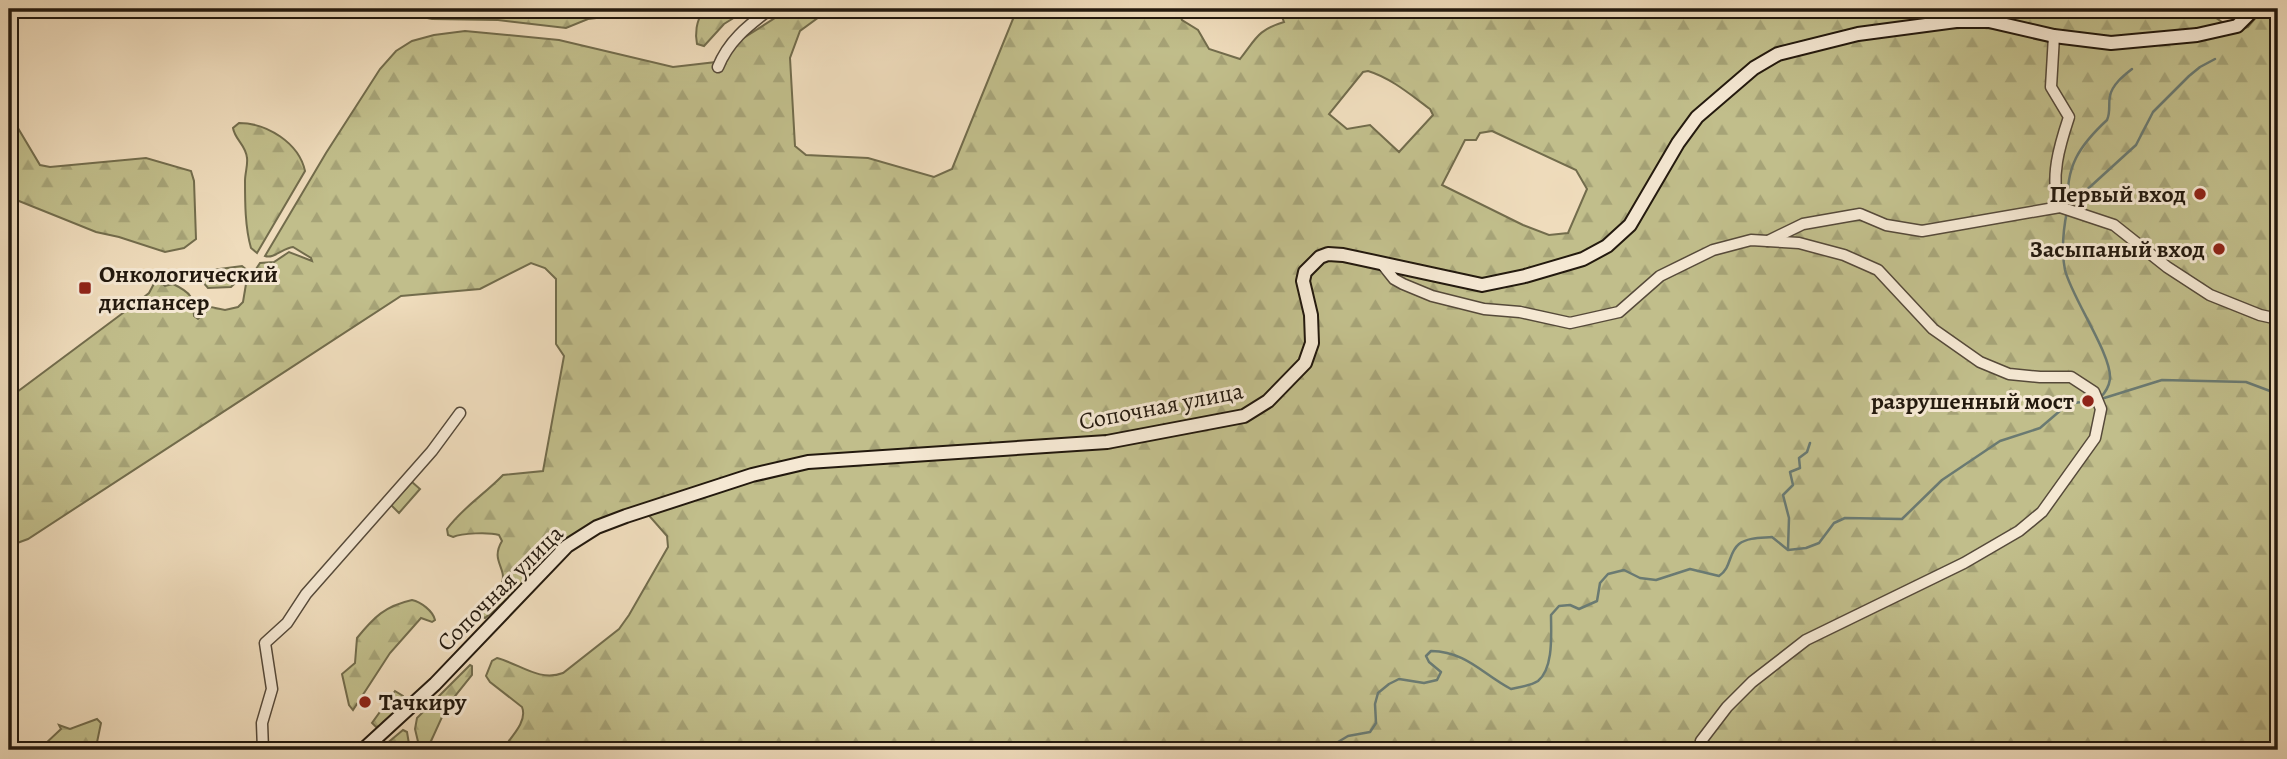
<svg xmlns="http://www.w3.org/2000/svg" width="2287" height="759" font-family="Alegreya,serif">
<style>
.forest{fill:url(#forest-firs);stroke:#726c4c;stroke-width:2;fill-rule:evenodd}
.garden{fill:#c1be8b;stroke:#726c4c;stroke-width:2}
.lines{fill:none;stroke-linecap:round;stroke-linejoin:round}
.stream{stroke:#6a7a72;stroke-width:2.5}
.minor-casing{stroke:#564a3a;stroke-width:13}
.secondary-casing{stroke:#23190e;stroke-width:16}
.minor{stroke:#f5e8d3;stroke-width:10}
.secondary{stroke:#f5e8d3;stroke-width:12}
.poi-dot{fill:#8f2418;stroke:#f5e8d3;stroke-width:2.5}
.labels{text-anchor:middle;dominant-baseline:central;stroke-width:6;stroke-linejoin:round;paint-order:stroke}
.poi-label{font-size:24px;font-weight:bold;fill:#23190e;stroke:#f5e8d3;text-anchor:end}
.street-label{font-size:24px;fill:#23190e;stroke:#f5e8d3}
</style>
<defs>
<pattern id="forest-firs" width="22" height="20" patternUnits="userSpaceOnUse" patternTransform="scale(1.75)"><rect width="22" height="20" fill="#c1be8b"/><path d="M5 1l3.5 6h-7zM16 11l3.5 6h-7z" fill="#a6a377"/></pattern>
</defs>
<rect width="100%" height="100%" fill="#efdcbc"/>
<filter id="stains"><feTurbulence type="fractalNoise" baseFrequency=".00286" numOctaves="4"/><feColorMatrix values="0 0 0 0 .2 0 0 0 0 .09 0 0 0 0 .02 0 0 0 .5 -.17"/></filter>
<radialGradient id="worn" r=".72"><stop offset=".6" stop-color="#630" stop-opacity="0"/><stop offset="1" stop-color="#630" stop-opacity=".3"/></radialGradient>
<g class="forest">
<path d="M 421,9 L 618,9 L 613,16 L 588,19 L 566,28 L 498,20 L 432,19 L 422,17 Z"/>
<path d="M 720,9 L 748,9 L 724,24 L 704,46 L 697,44 C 695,34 696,21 703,12 Z"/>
<path d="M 789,9 L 830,9 L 800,31 L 790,58 L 795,146 L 806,155 L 868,158 L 934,177 L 952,169 L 1017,9 L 1178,9 L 1182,20 L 1198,30 L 1209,49 L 1240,59 C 1256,39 1257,30 1284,22 L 1279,9 L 2109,9 L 2130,18 L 2144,18 L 2174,9 L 2183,9 L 2212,15 L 2222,22 L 2243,29 L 2248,27 L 2263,9 L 2278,9 L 2278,750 L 502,750 C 510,738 528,722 522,707 L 490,682 L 486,676 L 492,661 L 497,658 C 520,664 539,682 563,673 L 619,629 L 629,615 L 668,547 L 667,536 L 646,512 L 591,526 L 559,546 L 525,584 L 485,618 L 481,616 C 486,604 499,596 502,583 C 507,567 490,561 502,541 L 499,535 C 489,532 462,533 453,537 L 448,535 L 447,529 C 463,507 485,494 503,475 L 543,471 L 564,356 L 556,344 L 556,279 L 545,268 L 531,263 L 480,289 L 401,296 L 28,539 L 9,546 L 9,398 L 135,304 L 149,293 L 157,278 L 165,286 L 173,284 C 192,293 193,297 194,316 L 198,319 L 211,307 L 225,310 L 238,307 L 243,302 L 246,284 L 260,263 L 274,262 L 289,252 L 312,261 L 311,258 L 293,247 C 283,248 274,259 265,256 L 326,153 L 380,69 L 396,51 L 412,41 L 434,35 L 465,31 L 559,40 L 673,67 L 716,62 L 742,39 ZM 1368,71 C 1391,78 1411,95 1430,109 L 1433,115 L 1399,152 L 1370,125 L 1347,129 L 1329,114 L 1363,72 ZM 1492,131 L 1576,170 L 1587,189 L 1568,233 L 1549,235 L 1523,225 L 1442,185 L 1465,140 L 1476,140 L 1480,133 Z"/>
<path d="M 9,113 L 40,165 L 50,167 L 146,158 L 191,171 L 194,181 L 196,239 L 184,248 L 165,252 L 119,237 L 96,232 L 9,197 Z"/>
<path d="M 239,123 C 267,123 299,143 305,171 L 257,253 L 251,248 C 245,227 245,202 245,181 C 245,173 248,165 247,158 C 246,145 235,140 233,128 Z"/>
<path d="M 242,266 L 247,270 L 246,273 L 231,287 L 208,288 L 200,279 L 212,270 Z"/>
<path d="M 412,600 C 421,602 433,611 435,620 L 432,622 L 421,618 L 390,653 L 353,710 L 349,705 L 342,674 L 355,663 L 357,638 C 374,617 385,606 412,600 Z"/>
<path d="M 470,665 L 472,666 L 472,675 L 447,706 L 427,750 L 420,750 L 415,729 L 417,718 Z"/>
<path d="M 395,691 L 403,696 L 406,702 L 381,726 L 376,727 L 372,723 Z"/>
<path d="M 97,719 L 101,723 L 96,747 L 144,750 L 33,750 L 43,746 L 61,729 L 59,725 L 70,729 Z"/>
<path d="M 403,730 L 407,732 L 410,750 L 379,750 Z"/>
</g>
<path class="garden" d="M 412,482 L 420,489 L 399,513 L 391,505 Z"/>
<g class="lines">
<g class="stream">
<path d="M 2069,206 L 2136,145 L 2153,112 L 2189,76 L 2200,67 L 2215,59"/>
<path d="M 2068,207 C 2065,167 2079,146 2107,120 C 2111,111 2108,105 2110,96 C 2112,85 2123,76 2132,69"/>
<path d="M 2067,211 C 2063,231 2061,250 2065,270 C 2072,298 2112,355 2110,379 C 2109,386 2105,393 2100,398"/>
<path d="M 2101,399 L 2162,380 L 2246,382 L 2278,394"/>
<path d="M 1788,549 L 1789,518 L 1783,495 L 1793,485 L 1790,472 L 1800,468 L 1799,458 L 1807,452 L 1810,443"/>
<path d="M 1339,750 L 1338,742 L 1348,736 L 1370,732 L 1376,723 L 1375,704 L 1378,693 L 1389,684 L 1399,679 L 1424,683 L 1437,680 L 1441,672 L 1429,662 L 1426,656 L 1431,651 C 1467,652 1481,673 1511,689 C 1520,687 1530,686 1538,681 C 1554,668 1551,633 1551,615 L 1559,606 L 1570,605 L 1579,609 L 1597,601 L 1600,583 L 1608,574 L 1624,570 L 1640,578 L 1656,580 L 1690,569 L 1719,576 C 1732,567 1728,553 1739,544 C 1748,537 1763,538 1772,537 L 1788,550 L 1806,548 L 1819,543 L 1834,523 L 1845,518 L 1902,519 L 1942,480 L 2000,441 L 2040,428 L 2068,404 L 2094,400"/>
<path d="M 1457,750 L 1464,750"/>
</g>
<defs>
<g id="minor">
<path d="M 2054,36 L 2051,87 L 2069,117 C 2060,144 2049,179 2060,207"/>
<path d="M 718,67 C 729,40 748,26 770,9"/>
<path d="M 1768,241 L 1803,224 L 1860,214 L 1886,225 L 1922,231 L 2060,207 L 2114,225 L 2167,267 L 2210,295 L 2260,315 L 2278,319"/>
<path d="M 1382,264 L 1394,279 L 1403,284 L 1432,296 L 1484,309 L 1520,312 L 1570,323 L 1619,312 L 1660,276 L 1713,250 L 1751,240 L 1799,243 L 1844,255 L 1878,270 L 1933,329 L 1980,362 L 2009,374 L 2040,377 L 2071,377 L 2094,392 L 2101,409 L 2095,438 L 2042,512 L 2019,531 L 1964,563 L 1806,640 L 1752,682 L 1727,707 L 1701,741 L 1699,750"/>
<path d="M 263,750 L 262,723 L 272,689 L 265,643 L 287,623 L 306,594 L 432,451 L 460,413"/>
</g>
<path id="secondary" d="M 363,750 L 435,684 L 567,546 L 597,527 L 626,516 L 752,475 L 808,462 L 1107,442 L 1244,416 L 1268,401 L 1305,363 L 1312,343 L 1311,315 L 1303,281 L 1305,272 L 1320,257 L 1328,254 L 1343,255 L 1482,285 L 1525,276 L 1583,259 L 1607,246 L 1630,225 L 1678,143 L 1697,117 L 1754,68 L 1778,54 L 1858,34 L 1956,21 L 1989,21 L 2054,36 L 2111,43 L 2197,35 L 2237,26 L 2254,9"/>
</defs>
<use href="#minor" class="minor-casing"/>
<use href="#secondary" class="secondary-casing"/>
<use href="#minor" class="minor"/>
<use href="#secondary" class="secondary"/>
</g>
<g class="poi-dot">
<circle cx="2200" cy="194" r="7"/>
<circle cx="2219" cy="249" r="7"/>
<rect x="78" y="281" width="14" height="14" rx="3.5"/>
<circle cx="2088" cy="401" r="7"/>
<circle cx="365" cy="702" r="7"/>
</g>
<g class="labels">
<g class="poi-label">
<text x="2186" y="194">Первый вход</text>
<text x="2205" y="249">Засыпаный вход</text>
<text x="99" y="274" text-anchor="start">Онкологический<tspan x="99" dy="28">диспансер</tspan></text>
<text x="2074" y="401">разрушенный мост</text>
<text x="379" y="702" text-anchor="start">Тачкиру</text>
</g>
<g class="street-label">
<text transform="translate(1161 406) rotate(-11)">Сопочная улица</text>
<text transform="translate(500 588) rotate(-45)">Сопочная улица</text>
</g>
</g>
<rect width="2287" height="759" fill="none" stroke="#efdcbc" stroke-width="35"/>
<rect x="10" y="10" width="2266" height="738" fill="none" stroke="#23190e" stroke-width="3.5"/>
<rect x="18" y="18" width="2252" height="724" fill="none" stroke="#23190e" stroke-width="2"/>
<rect width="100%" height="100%" filter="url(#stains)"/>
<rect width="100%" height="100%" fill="url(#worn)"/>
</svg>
